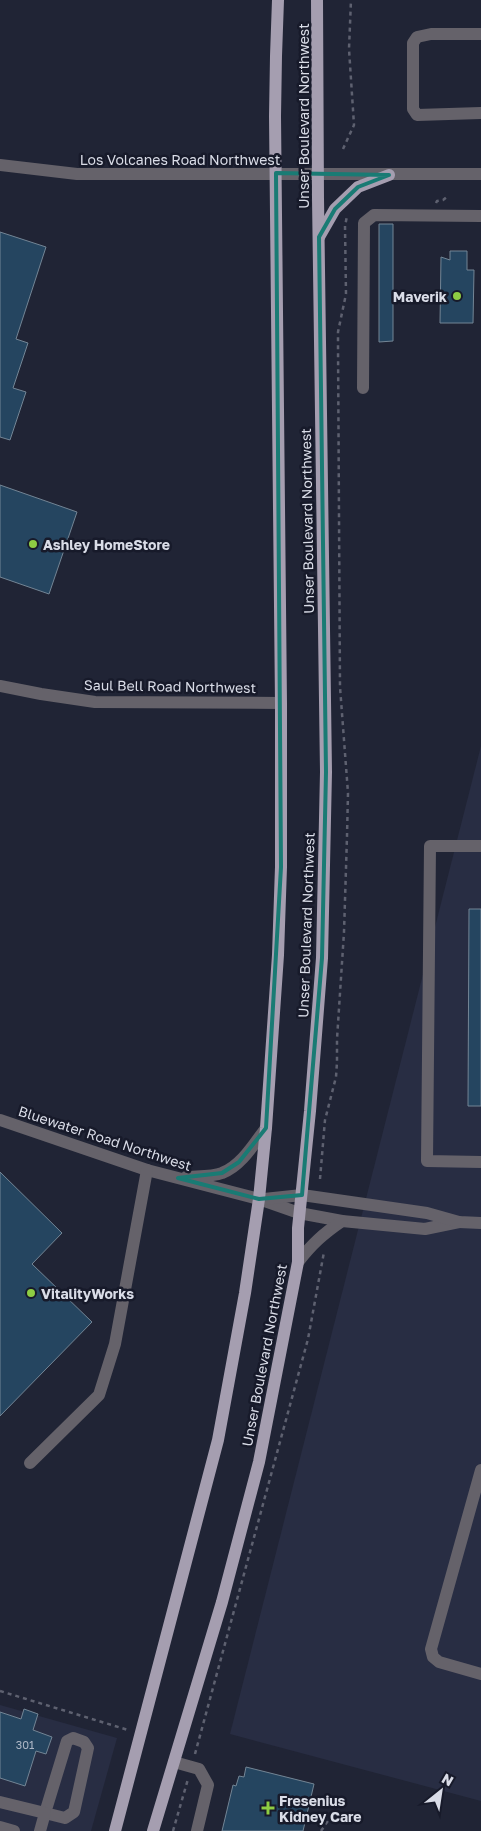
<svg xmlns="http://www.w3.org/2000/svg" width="481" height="1831" font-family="'Golos Text',sans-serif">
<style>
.built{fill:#282d43}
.building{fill:#254560;stroke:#738595}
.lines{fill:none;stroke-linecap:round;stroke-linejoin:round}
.path{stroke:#5e6170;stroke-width:2.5;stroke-dasharray:4 4;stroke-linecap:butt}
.minor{stroke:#65626a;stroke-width:12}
.major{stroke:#a59eb0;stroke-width:12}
.marked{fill:none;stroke:#197b74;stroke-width:4;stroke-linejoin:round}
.poi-dot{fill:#8ecd43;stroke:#171a2a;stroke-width:2}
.labels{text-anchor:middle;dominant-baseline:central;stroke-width:5;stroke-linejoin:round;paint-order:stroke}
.number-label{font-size:11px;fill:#acb6c5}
.street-label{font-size:14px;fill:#d9dce7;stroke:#171a2a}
.poi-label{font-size:14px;font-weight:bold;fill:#d9dce7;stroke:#171a2a;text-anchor:start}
</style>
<rect width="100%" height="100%" fill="#202435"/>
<g class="built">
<path d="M 481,746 L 481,1801 L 230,1734 Z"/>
<path d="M 0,1705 L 117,1738 L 91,1831 L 0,1831 Z"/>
</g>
<g class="building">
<path d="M 379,224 L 393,224 L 393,341 L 379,342 Z"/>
<path d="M 0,232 L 46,247 L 16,339 L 28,343 L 13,388 L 26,392 L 10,440 L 0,437 Z"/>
<path d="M 450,251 L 467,251 L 467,270 L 474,270 L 473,323 L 440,323 L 441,257 L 450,260 Z"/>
<path d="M 0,485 L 77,512 L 49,594 L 0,577 Z"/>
<path d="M 469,909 L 481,909 L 481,1106 L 468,1106 Z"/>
<path d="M 0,1172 L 62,1233 L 32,1264 L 92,1322 L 0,1416 Z"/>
<path d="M 24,1709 L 38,1714 L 33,1730 L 52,1737 L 46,1754 L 36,1751 L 25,1786 L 0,1778 L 0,1712 L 21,1719 Z"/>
<path d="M 246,1767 L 314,1784 L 303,1831 L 222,1831 L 233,1785 L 236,1786 L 239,1776 L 244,1777 Z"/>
</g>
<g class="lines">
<g class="path">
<path d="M 343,149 L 354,125 L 349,49 L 351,0"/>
<path d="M 436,203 L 437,201 L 443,200 L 448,196"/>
<path d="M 320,1179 L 325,1120 L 336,1077 L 337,1062 L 337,1039 L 344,932 L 347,836 L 348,793 L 340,687 L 338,344 L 338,332 L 346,294 L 345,226 L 347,216"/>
<path d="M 0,1691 L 128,1730"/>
<path d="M 195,1754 L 308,1339 L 324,1252"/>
<path d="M 173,1831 L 188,1779"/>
<path d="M 321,1831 L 332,1815"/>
</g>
<g class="minor">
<path d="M 481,34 L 431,34 L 417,37 L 413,43 L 413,109 L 417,115 L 481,113"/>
<path d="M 0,165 L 77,174 L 481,174"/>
<path d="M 363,388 L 364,223 L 374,215 L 481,216"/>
<path d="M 0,686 L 41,694 L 95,702 L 281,703"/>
<path d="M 481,846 L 430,846 L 427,1161 L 481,1162"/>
<path d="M 0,1120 L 147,1170 L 259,1199 L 299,1213 L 342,1221 L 425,1229 L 459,1222"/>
<path d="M 186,1177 C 197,1176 212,1177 222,1173 C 241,1166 254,1144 266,1128"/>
<path d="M 264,1199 L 302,1195 L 427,1213 L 459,1222 L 481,1223"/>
<path d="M 298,1262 C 312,1244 323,1234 342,1221"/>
<path d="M 30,1463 L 99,1395 L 115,1344 L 147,1170"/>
<path d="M 481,1470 L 431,1649 L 433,1657 L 439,1662 L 481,1674"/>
<path d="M 73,1738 L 84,1742 L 88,1748 L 74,1812 L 65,1818 L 45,1813 L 67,1741 Z"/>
<path d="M 174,1762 L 199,1769 L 208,1785 L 197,1831"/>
<path d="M 0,1802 L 45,1813 L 40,1831"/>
<path d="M 0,1827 L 14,1831"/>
</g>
<g class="major">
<path d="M 319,237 L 335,209 L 358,187 L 389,175"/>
<path d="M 115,1831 L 218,1440 L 245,1293 L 259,1199 L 266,1128 L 278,955 L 281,867 L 281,703 L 275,116 L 276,56 L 278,0"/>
<path d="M 153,1831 L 222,1602 L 259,1462 L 298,1262 L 298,1228 L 310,1111 L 322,958 L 326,772 L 318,198 L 317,0"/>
</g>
</g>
<path class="marked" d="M 276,173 L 389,175 L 358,187 L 335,209 L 319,237 L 326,772 L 322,958 L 302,1195 L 259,1199 L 178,1178 L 222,1173 L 239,1162 L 266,1128 L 281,867 Z"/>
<g class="poi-dot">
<circle cx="457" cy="296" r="5"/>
<circle cx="33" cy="544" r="5"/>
<circle cx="31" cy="1293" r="5"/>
<path d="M265.5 1800.5h5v5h5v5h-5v5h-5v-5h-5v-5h5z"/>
</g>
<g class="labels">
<g class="number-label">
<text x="25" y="1744">301</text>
</g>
<g class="street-label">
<text transform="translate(303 116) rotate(-90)">Unser Boulevard Northwest</text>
<text x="180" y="159">Los Volcanes Road Northwest</text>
<text transform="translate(307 521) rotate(-91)">Unser Boulevard Northwest</text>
<text transform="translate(170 686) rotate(1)">Saul Bell Road Northwest</text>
<text transform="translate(306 925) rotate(-88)">Unser Boulevard Northwest</text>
<text transform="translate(105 1138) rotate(18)">Bluewater Road Northwest</text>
<text transform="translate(264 1355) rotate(-79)">Unser Boulevard Northwest</text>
</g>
<g class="poi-label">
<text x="447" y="296" text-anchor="end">Maverik</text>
<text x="43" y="544">Ashley HomeStore</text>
<text x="41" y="1293">VitalityWorks</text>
<text x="279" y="1800">Fresenius<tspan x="279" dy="16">Kidney Care</tspan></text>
</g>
</g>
<g transform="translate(441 1791) rotate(30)" stroke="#171a2a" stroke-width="4" paint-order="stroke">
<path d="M0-4L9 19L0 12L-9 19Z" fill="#d9dce7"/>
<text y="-8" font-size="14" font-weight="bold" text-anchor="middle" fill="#d9dce7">N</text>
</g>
</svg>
